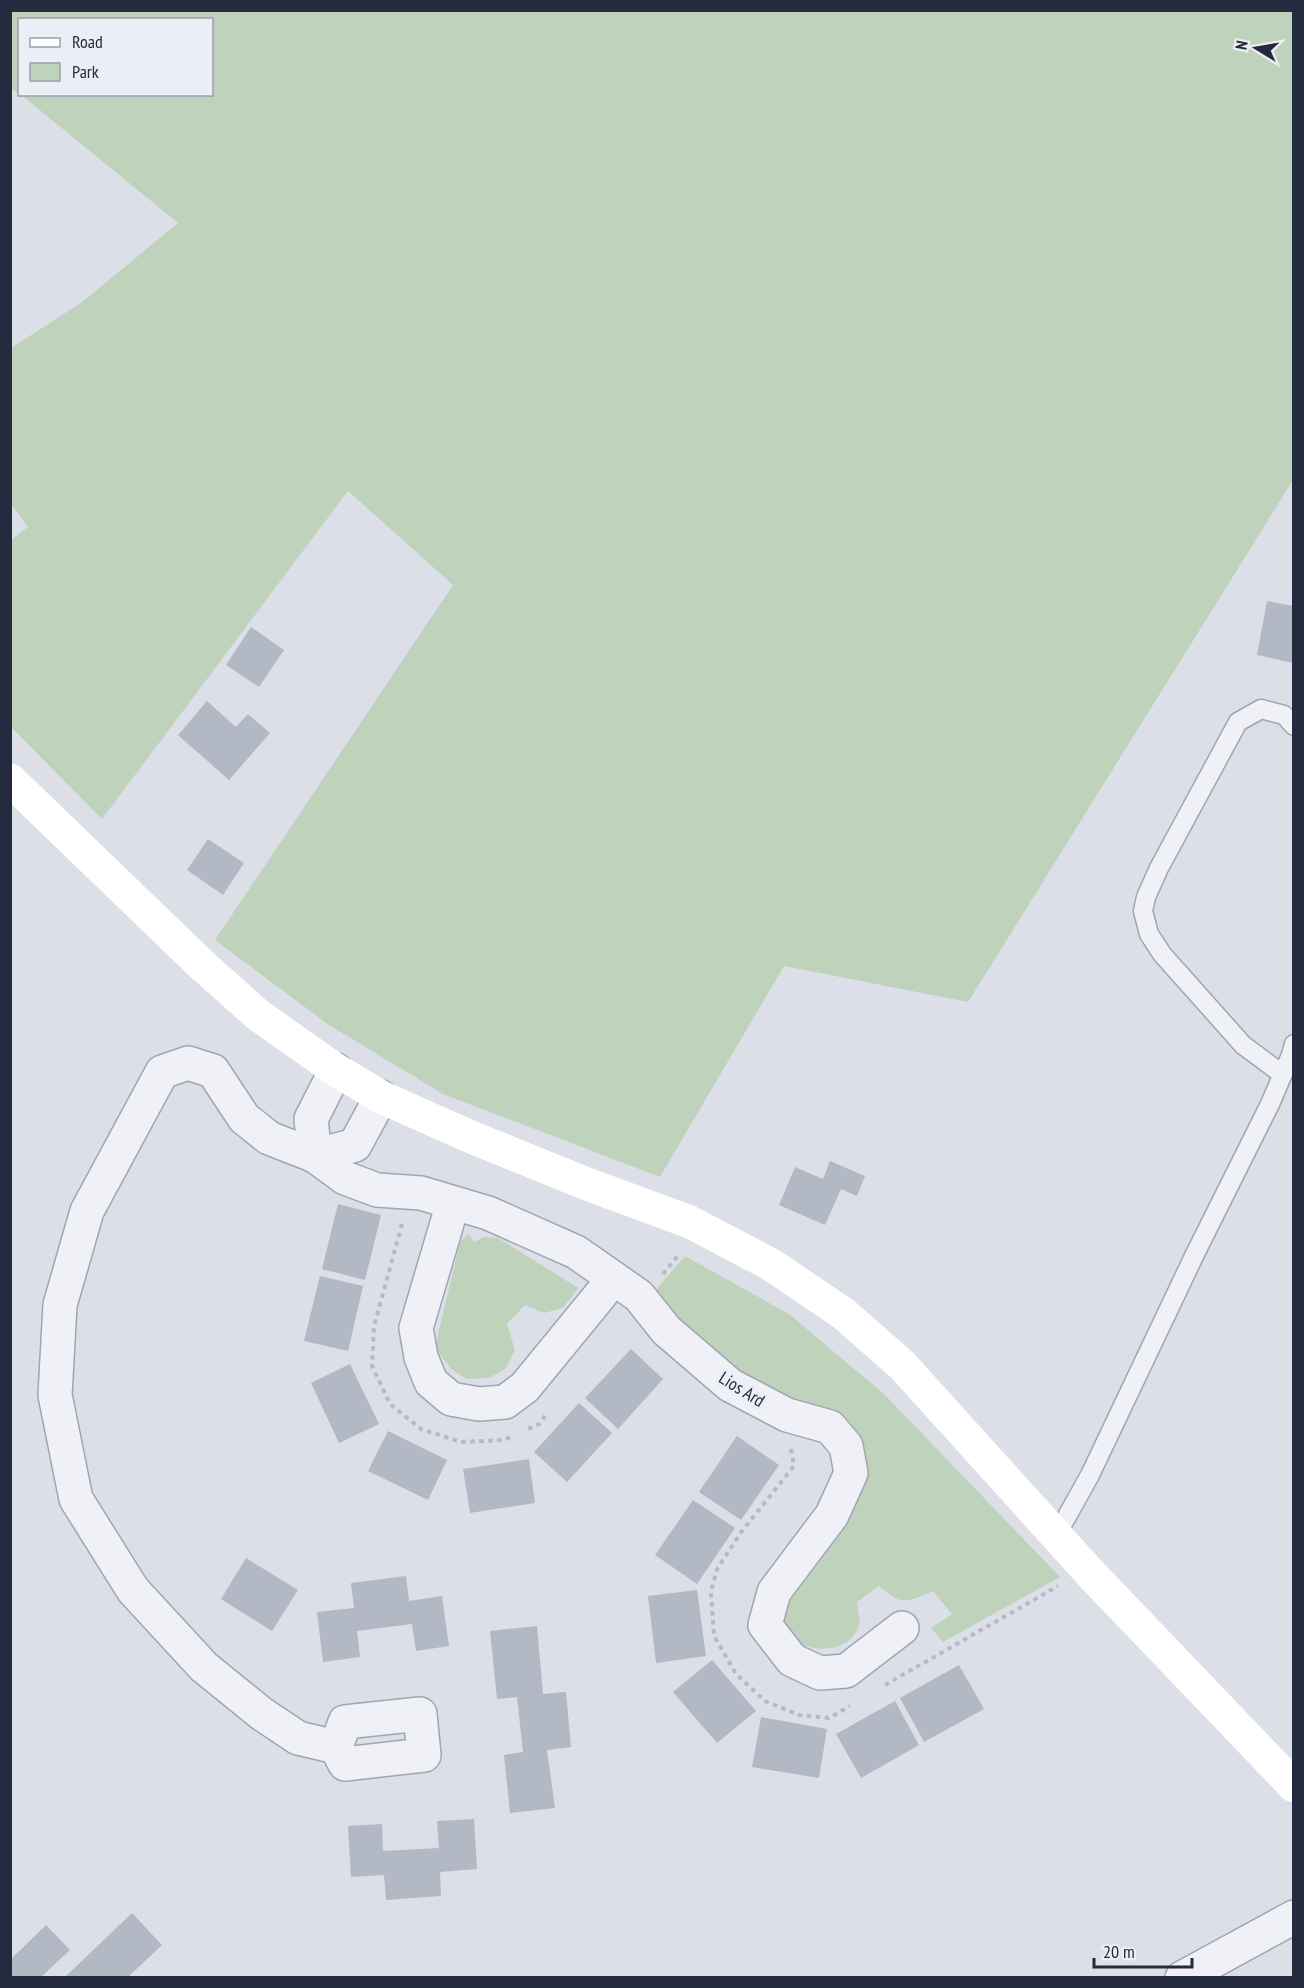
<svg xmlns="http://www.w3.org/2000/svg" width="1304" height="1988" font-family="'PT Sans Narrow',sans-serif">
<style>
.green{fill:#bfd2bc}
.building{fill:#b3b8c5}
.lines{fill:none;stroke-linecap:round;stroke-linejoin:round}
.lane-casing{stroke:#a1a5b2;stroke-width:21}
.street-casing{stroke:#a1a5b2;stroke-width:36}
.path{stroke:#b6bac3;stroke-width:4;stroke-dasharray:4.5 4.5;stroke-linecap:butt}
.lane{stroke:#eff1f6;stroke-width:18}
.street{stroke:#eff1f6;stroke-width:33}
.secondary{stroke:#fff;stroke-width:33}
.labels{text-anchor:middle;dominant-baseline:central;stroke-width:6;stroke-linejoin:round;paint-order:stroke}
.street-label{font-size:18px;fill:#242b3f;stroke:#ebeef5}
</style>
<rect width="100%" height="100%" fill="#dcdfe8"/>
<g class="green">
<path d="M 11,10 L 1293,11 L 1293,480 L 968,1002 L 784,966 L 660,1177 L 443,1094 L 329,1025 L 215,940 L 453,585 L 348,491 L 102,819 L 11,727 L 11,540 L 28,527 L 11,504 L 11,348 L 81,303 L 178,223 L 20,94 L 212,94 L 212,20 L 20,20 L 20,94 L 11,89 Z"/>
<path d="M 469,1234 L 474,1242 L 484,1237 L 498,1238 L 578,1288 L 563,1308 L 544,1313 L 525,1305 L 507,1324 L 515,1350 L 505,1369 L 489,1378 L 467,1379 L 451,1369 L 435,1347 L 460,1242 Z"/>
<path d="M 685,1256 L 789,1314 L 884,1394 L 1060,1577 L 943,1642 L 931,1628 L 952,1614 L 933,1591 C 906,1602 903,1607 879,1586 L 857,1602 C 857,1609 861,1619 859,1625 C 851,1653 812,1654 792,1639 C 786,1635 781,1627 777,1622 L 858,1451 L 707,1352 L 655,1291 Z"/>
</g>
<g class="building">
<path d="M 1267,601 L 1293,606 L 1293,663 L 1257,655 Z"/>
<path d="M 251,627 L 284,650 L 259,687 L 226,665 Z"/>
<path d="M 207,701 L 236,727 L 248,714 L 270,733 L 229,780 L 178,735 Z"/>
<path d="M 208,839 L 244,863 L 223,895 L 187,870 Z"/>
<path d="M 830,1161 L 865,1176 L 857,1196 L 841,1189 L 825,1225 L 779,1205 L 795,1167 L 823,1179 Z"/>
<path d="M 338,1204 L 381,1215 L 365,1280 L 322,1269 Z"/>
<path d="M 320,1276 L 363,1286 L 348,1351 L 304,1341 Z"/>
<path d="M 631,1349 L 663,1379 L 618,1429 L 585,1398 Z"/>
<path d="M 350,1364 L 379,1424 L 339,1443 L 311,1383 Z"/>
<path d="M 579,1403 L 612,1433 L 567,1482 L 534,1452 Z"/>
<path d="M 388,1431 L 447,1460 L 428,1500 L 368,1471 Z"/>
<path d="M 737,1436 L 779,1465 L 741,1520 L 699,1492 Z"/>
<path d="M 529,1459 L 535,1503 L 470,1513 L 463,1469 Z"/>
<path d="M 693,1500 L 735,1528 L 697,1584 L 655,1555 Z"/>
<path d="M 246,1558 L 298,1590 L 272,1631 L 221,1599 Z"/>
<path d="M 406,1576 L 409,1601 L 442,1596 L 449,1646 L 416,1651 L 412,1624 L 357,1631 L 360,1657 L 323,1662 L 317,1612 L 354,1608 L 351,1583 Z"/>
<path d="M 697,1590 L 706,1656 L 656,1663 L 648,1596 Z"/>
<path d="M 537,1626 L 543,1694 L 566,1692 L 571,1747 L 547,1750 L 555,1808 L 510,1813 L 504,1755 L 523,1752 L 517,1697 L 497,1699 L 490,1631 Z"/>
<path d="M 712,1660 L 756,1711 L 717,1743 L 673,1692 Z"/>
<path d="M 959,1665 L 984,1709 L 924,1742 L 900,1698 Z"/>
<path d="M 895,1701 L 919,1745 L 861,1778 L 836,1734 Z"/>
<path d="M 761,1717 L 827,1729 L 819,1778 L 752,1767 Z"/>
<path d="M 474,1819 L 477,1869 L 440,1872 L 441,1896 L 386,1900 L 384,1875 L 351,1877 L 348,1826 L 382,1824 L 383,1851 L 439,1848 L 437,1821 Z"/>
<path d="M 132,1913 L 162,1945 L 128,1977 L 65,1977 Z"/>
<path d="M 46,1925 L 70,1950 L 41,1977 L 14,1977 L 10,1974 L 10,1960 Z"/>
</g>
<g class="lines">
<defs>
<g id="lane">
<path d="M 1282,1074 L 1243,1045 L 1162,954 L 1149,934 L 1143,911 L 1146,897 L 1159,868 L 1238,722 L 1261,709 L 1284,715 L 1294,726"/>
<path d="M 1056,1536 L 1090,1475 L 1195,1254 L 1270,1104 L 1291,1055 L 1294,1044"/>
</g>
<g id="street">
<path d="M 315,1156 L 355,1145 L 381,1097"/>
<path d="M 315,1156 L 311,1119 L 336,1070"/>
<path d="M 453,1203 L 416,1328 L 421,1357 L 431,1382 L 451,1399 L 479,1404 L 505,1402 L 525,1387 L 602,1293"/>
<path d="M 420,1714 L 424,1755 L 345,1764 L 336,1747 L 345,1722 Z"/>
<path d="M 336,1747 L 298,1738 L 262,1714 L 204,1667 L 133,1590 L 76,1499 L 55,1395 L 60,1305 L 87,1211 L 162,1072 L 188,1063 L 213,1071 L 244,1118 L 269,1138 L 315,1156 L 345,1178 L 377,1190 L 421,1193 L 488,1213 L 576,1252 L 639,1296 L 666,1330 L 730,1385 L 787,1415 L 830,1427 L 846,1446 L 851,1473 L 832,1515 L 774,1592 L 765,1625 L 792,1660 L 820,1673 L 846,1671 L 902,1628"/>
<path d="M 1182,1978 L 1294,1917"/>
</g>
</defs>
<use href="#lane" class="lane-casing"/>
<use href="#street" class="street-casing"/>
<g class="path">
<path d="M 402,1224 L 374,1326 L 372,1366 L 390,1404 L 421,1429 L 461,1442 L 504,1440 L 513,1436"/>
<path d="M 663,1274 L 679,1254"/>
<path d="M 528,1429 L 539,1424 L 545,1416"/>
<path d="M 791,1449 L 794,1466 L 742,1531 L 717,1569 L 711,1592 L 714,1636 L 736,1674 L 765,1701 L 799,1715 L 829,1718 L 850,1706"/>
<path d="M 885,1685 L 1058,1586"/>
</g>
<use href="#lane" class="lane"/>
<use href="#street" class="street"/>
<path class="secondary" d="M 10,780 L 202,965 L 258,1015 L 336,1070 L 381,1097 L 471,1137 L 587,1184 L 690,1222 L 770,1264 L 844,1314 L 903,1366 L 1091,1574 L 1294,1786"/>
</g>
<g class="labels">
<g class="street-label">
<text transform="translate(742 1389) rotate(32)">Lios Ard</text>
</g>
</g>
<rect width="1304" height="1988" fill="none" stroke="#242b3f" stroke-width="24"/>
<rect x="18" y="18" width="195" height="78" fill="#ebeef5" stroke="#9ba0ac" stroke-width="1.5"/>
<rect x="30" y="38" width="30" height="9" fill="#ffffff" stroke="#9ba0ac" stroke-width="1.5"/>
<text x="72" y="48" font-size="18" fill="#242b3f">Road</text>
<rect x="30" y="63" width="30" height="18" fill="#bfd2bc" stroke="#9ba0ac" stroke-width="1.5"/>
<text x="72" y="78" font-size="18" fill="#242b3f">Park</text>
<g transform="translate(1256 48) rotate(281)" stroke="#ebeef5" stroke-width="4.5" paint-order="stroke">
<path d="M0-4.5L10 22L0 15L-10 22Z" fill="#242b3f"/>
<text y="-9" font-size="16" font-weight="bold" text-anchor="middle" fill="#242b3f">N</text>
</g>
<path d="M1094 1958v9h98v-9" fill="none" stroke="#242b3f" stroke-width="3"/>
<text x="1103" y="1958" font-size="18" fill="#242b3f" stroke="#ebeef5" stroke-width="4.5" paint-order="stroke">20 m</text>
</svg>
